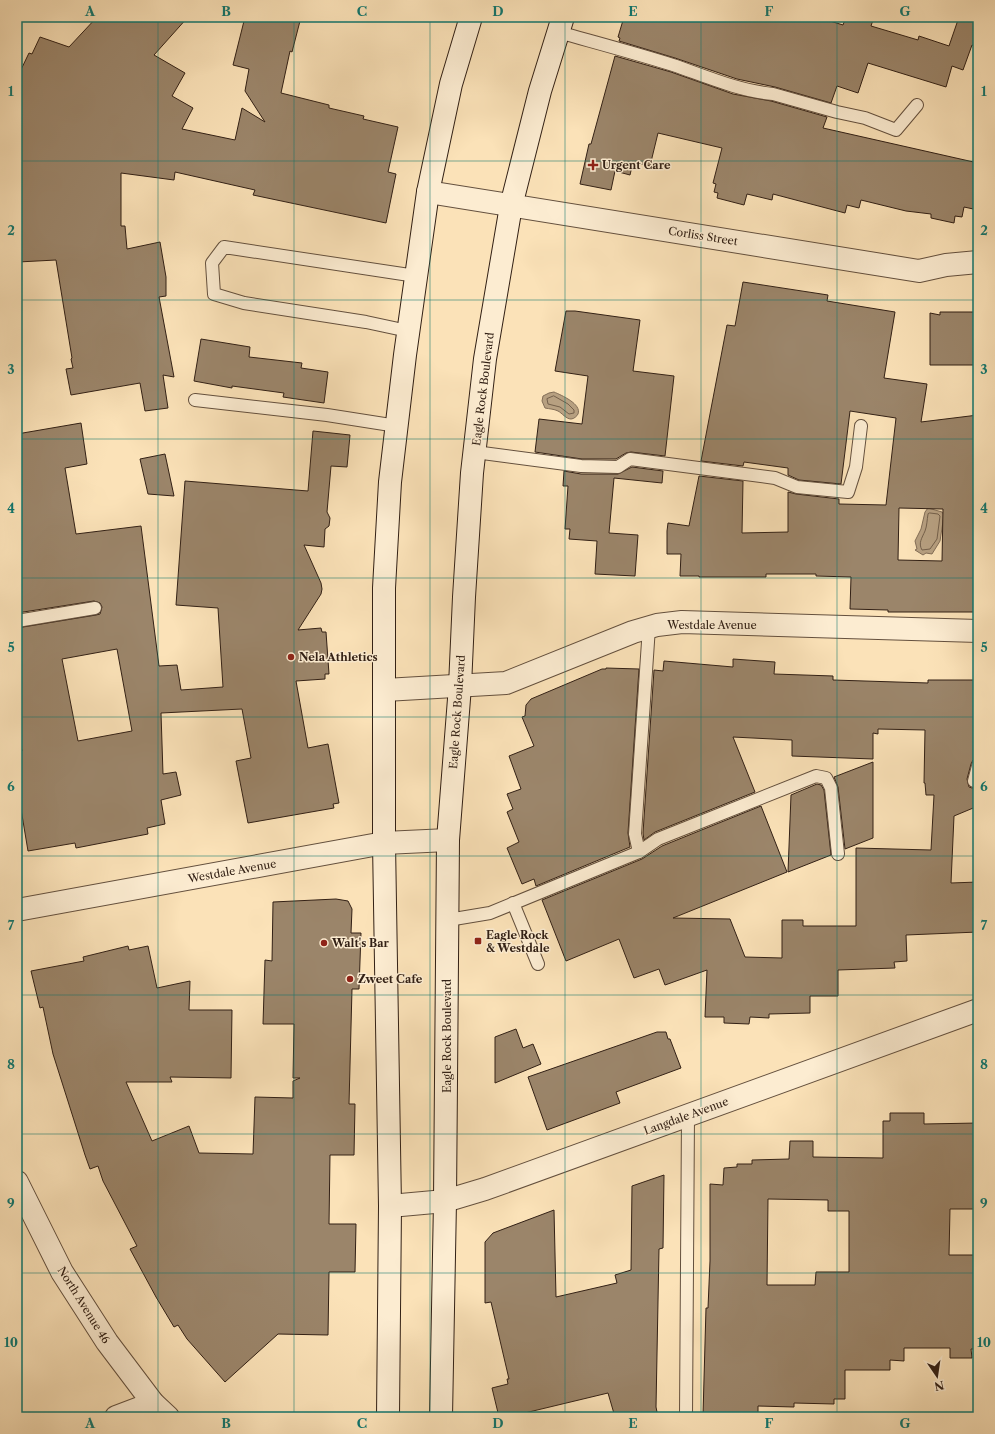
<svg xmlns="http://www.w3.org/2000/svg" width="995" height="1434" font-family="'Libre Caslon Text',serif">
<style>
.water{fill:#b7a081;stroke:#826d56}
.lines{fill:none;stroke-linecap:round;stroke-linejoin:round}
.shore{stroke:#74604b;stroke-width:1}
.building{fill:#9b856a;stroke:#322015;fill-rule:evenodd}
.lane-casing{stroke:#64503e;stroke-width:14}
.street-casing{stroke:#64503e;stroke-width:24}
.secondary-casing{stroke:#322015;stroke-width:24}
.lane{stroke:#fcecd1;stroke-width:12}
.street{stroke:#fcecd1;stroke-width:22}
.secondary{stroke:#fcecd1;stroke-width:22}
.grid{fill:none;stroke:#0f766e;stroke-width:1;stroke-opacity:0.55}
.poi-dot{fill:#8f2418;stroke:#fcecd1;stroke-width:1.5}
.labels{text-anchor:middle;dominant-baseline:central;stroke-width:3;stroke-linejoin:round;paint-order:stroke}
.poi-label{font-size:11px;font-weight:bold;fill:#322015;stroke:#fcecd1;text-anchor:start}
.street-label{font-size:11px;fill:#322015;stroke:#fcecd1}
.neatline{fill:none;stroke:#0f766e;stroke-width:1.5}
.grid-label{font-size:13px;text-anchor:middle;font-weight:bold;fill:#0f766e}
</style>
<rect width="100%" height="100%" fill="#fbe2b8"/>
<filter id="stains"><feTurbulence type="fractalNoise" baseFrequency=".005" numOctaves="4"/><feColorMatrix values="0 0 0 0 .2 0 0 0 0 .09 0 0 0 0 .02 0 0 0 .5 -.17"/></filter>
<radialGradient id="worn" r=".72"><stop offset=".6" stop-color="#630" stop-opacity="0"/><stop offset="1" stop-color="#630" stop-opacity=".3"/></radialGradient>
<g class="water">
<path d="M 554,392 C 561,395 582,404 578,414 C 577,416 574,419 571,419 C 566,419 562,413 558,411 C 554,409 550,409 545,408 L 542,401 L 543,396 L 549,393 Z"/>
<path d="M 928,508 L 942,512 L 944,515 L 940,541 L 932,554 L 926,553 L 923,555 L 915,550 L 917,549 L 915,541 L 921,529 L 925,512 Z"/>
</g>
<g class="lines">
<g class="shore">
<path d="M 554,396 L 568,404 L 574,410 L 574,413 L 569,414 L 560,407 L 548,404 L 547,399 Z"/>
<path d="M 930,513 L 938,514 L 940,516 L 937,539 L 930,549 L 922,550 C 918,543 922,538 925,531 C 927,526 927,520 928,514 Z"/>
</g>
</g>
<g class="building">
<path d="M 97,17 L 188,17 L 154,55 L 185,73 L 172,96 L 193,108 L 182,129 L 235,140 L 242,108 L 265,122 L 245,91 L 249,69 L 233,65 L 245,17 L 284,17 L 300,21 L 292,52 L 290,51 L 281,93 L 329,105 L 329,108 L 364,116 L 363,119 L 398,127 L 388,172 L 396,174 L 386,223 L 253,195 L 255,190 L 175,172 L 174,180 L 121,173 L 121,226 L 125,226 L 127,249 L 160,242 L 166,277 L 166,296 L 159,297 L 174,377 L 163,375 L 168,408 L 145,411 L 140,383 L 71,395 L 66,369 L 73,368 L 71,359 L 72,358 L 56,260 L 18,262 L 17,255 L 17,78 L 29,53 L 32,54 L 40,37 L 69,47 Z"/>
<path d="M 624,17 L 817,17 L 843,25 L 846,17 L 874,17 L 871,26 L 918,40 L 919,36 L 949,46 L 959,17 L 978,17 L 978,47 L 972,45 L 963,70 L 952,66 L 946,87 L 868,63 L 858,93 L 837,86 L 831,103 L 775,87 L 737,79 L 675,58 L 619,41 L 620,38 L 618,37 Z"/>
<path d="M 615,56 L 671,72 L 733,94 L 771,101 L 827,117 L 823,128 L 978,163 L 978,210 L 964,207 L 962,217 L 955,216 L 954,223 L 931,218 L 931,214 L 906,211 L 861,200 L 859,208 L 847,205 L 845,213 L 773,194 L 772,200 L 747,194 L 744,205 L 717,198 L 718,193 L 714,192 L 716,184 L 713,183 L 722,148 L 658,133 L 650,166 L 633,162 L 630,175 L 615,171 L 611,190 L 580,184 L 589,144 L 591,144 Z"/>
<path d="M 743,282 L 828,295 L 827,301 L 895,312 L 884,378 L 927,384 L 921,422 L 978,415 L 978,612 L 888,612 L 888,610 L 850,609 L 851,577 L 816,576 L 816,574 L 766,574 L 766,577 L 699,577 L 699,576 L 680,576 L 681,554 L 667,554 L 667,531 L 668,523 L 689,526 L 699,476 L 743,481 L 742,533 L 788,532 L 788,492 L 796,494 L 839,499 L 839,504 L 886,505 L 896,418 L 850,411 L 841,484 L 799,480 L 788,475 L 788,468 L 744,462 L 743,466 L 701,461 L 727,325 L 735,326 ZM 899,508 L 943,509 L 942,561 L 898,560 Z"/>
<path d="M 566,311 L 575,311 L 640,320 L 633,371 L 674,376 L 665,456 L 631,452 L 626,453 L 616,459 L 582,459 L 535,452 L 539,419 L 582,424 L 588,376 L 555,371 Z"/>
<path d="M 940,312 L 978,312 L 978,365 L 930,365 L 930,313 L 940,315 Z"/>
<path d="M 201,339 L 250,347 L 249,357 L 302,363 L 301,368 L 328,372 L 324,403 L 283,397 L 284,393 L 232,386 L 232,388 L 194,381 Z"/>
<path d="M 81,423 L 87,464 L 65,468 L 76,534 L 141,526 L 159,666 L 177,665 L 181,690 L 223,687 L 218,608 L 176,605 L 185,481 L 308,491 L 313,431 L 350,435 L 347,467 L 331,466 L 327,512 L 330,518 L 329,526 L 325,529 L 324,547 L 304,545 L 321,583 L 322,589 L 321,594 L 298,630 L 321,628 L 322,632 L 326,632 L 329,674 L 325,674 L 325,679 L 296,681 L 308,748 L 328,744 L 339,803 L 333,804 L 334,808 L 248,823 L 236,761 L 251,758 L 242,709 L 161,713 L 163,774 L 176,772 L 181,795 L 161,800 L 165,824 L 147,828 L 148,834 L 76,848 L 75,843 L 28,851 L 17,785 L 17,752 L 22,751 L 17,724 L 17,628 L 96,615 L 100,614 L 102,607 L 100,603 L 94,601 L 17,613 L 17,434 ZM 117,649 L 132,731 L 78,741 L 62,659 Z"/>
<path d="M 165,454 L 174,496 L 148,494 L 140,459 Z"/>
<path d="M 632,467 L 663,471 L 662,483 L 614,478 L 609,533 L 638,535 L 635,576 L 595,574 L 597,541 L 569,539 L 570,529 L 565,529 L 568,486 L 563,486 L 564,471 L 581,474 L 618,474 Z"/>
<path d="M 733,659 L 775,662 L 774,674 L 833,676 L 833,680 L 928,683 L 928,680 L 978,680 L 978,759 L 973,760 L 971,764 L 967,779 L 969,787 L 972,788 L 978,787 L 978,806 L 954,816 L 951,883 L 978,882 L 978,932 L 906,935 L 907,961 L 894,962 L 895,968 L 838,970 L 838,996 L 810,996 L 810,1013 L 769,1014 L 769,1018 L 750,1017 L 749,1024 L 724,1023 L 724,1017 L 705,1017 L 707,970 L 665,985 L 659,969 L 634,978 L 619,939 L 566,961 L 542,900 L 642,859 L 662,846 L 761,806 L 787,872 L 673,918 L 730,919 L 745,957 L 782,958 L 782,920 L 803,920 L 803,926 L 856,926 L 856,848 L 931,850 L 934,795 L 926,795 L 925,783 L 924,783 L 925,730 L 878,729 L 878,734 L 873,733 L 873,759 L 792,756 L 792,740 L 733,737 L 755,792 L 655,832 L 644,840 L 643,833 L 654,670 L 663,671 L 664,661 L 733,667 Z"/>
<path d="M 606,668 L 639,669 L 628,833 L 630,847 L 536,886 L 534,879 L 522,884 L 507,848 L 519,842 L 507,812 L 513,809 L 507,794 L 521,789 L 509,756 L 534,746 L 522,717 L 525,716 L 526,705 L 531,699 L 602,669 L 606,669 Z"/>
<path d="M 873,762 L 873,838 L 845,849 L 838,787 L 834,777 Z"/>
<path d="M 817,784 L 821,785 L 824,790 L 831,855 L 788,872 L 791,795 Z"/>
<path d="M 336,899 L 348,901 L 352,909 L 351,933 L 361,933 L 359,989 L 352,989 L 349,1104 L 355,1104 L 354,1155 L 330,1155 L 329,1224 L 356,1224 L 355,1272 L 329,1272 L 328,1335 L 278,1334 L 225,1382 L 187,1339 L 178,1325 L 174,1327 L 156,1297 L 130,1249 L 137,1246 L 103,1181 L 98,1166 L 90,1169 L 85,1155 L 53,1054 L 43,1007 L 40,1008 L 31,971 L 84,961 L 83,957 L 128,946 L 129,950 L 148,946 L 157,988 L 190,981 L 189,1010 L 232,1010 L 231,1078 L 170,1077 L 172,1082 L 126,1082 L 152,1141 L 189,1126 L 199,1153 L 253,1154 L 255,1097 L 293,1098 L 293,1081 L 300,1078 L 293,1078 L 294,1024 L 263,1024 L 265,960 L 272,961 L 273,902 Z"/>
<path d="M 516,1029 L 523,1048 L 533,1044 L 541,1064 L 495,1083 L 495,1037 Z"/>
<path d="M 657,1032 L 666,1032 L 668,1039 L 670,1039 L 681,1068 L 616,1092 L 620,1103 L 547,1130 L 528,1077 Z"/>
<path d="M 890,1113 L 924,1113 L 924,1124 L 978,1123 L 978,1209 L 950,1209 L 949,1255 L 978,1255 L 978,1349 L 971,1349 L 972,1358 L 950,1358 L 950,1348 L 904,1348 L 904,1361 L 890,1360 L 890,1370 L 845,1370 L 845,1399 L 834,1399 L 834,1404 L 794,1403 L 794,1407 L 758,1406 L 758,1416 L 703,1415 L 706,1308 L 708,1308 L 710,1261 L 710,1184 L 723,1185 L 724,1168 L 737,1167 L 737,1164 L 752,1164 L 752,1160 L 789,1159 L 790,1141 L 813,1141 L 813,1157 L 883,1158 L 883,1121 L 890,1121 ZM 768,1199 L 828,1200 L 828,1211 L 849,1211 L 849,1272 L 816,1272 L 815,1285 L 767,1285 Z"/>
<path d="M 664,1175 L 663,1248 L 659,1249 L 656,1407 L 658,1417 L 615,1417 L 608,1393 L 508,1417 L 499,1417 L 492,1388 L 508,1384 L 507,1379 L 509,1379 L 491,1302 L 485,1303 L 485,1242 L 493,1233 L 554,1210 L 556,1297 L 617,1283 L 615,1275 L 631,1270 L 632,1186 Z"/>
</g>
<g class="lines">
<defs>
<g id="lane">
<path d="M 558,32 C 597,43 635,53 673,65 C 705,76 739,91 773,94 L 837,112 L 865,118 L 896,130 L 917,105"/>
<path d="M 408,331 L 366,322 L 244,303 L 214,294 L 212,263 L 224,247 L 416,276"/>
<path d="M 195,400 L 327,415 L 397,426"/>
<path d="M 475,452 L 581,466 L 618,467 L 630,459 L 775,478 L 797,487 L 848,492 L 856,467 L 861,426"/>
<path d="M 17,621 L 95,608"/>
<path d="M 974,781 L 978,766"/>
<path d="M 639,852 L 635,834 L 649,627"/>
<path d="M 513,903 L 538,964"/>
<path d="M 448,920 L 490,913 L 639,852 L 658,839 L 816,776 L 826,778 L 831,788 L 838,854"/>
<path d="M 686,1417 L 688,1115"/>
</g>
<g id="street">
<path d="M 428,192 L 919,271 L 946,265 L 978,262"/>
<path d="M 385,690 L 506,683 L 633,632 L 657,625 L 682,622 L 978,631"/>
<path d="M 17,910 L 384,843 L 448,840"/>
<path d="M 17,1182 L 62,1272 L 107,1342 L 153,1403 L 168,1417"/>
<path d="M 390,1206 L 445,1201 L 485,1189 L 978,1010"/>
<path d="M 116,1417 L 153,1403"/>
</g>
<g id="secondary">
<path d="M 388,1417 L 390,1206 L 384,843 L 384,588 L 390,482 L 405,355 L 428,192 L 451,84 L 471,17"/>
<path d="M 441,1417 L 445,1201 L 448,840 L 460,686 L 464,597 L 472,473 L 485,359 L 511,206 L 540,91 L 563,17"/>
</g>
</defs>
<use href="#lane" class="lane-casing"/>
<use href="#street" class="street-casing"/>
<use href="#secondary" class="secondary-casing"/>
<use href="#lane" class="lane"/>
<use href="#street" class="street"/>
<use href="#secondary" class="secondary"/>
</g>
<path class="grid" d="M 158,17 L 158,1417M 294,17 L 294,1417M 430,17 L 430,1417M 565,17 L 565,1417M 701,17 L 701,1417M 837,17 L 837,1417M 17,161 L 978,161M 17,300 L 978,300M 17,439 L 978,439M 17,578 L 978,578M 17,717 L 978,717M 17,856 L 978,856M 17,995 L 978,995M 17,1134 L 978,1134M 17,1273 L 978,1273"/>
<g class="poi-dot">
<path d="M591 159h4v4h4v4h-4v4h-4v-4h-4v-4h4z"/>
<circle cx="291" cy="657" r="4"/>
<rect x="474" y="937" width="8" height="8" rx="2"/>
<circle cx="324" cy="943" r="4"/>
<circle cx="350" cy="979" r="4"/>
</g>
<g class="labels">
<g class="poi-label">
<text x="602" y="165">Urgent Care</text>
<text x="299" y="657">Nela Athletics</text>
<text x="486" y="935">Eagle Rock<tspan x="486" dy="13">&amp; Westdale</tspan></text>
<text x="332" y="943">Walt's Bar</text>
<text x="358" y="979">Zweet Cafe</text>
</g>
<g class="street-label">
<text transform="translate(703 236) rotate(9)">Corliss Street</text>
<text transform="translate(483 389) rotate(-83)">Eagle Rock Boulevard</text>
<text x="712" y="625">Westdale Avenue</text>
<text transform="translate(457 712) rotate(-86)">Eagle Rock Boulevard</text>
<text transform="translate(232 871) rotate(-10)">Westdale Avenue</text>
<text transform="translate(447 1036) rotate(-90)">Eagle Rock Boulevard</text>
<text transform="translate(686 1116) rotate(-20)">Langdale Avenue</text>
<text transform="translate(84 1305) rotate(58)">North Avenue 46</text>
</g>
</g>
<rect width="995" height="1434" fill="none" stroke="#fbe2b8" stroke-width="44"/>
<g transform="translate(937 1376) rotate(167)" stroke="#fcecd1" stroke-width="3" paint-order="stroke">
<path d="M0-3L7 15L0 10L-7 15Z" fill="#322015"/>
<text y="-6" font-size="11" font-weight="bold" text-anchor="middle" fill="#322015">N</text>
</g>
<rect x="22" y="22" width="951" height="1390" class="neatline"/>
<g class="grid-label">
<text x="90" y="16">A</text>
<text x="226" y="16">B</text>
<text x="362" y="16">C</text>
<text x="498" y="16">D</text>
<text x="633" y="16">E</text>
<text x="769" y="16">F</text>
<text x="905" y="16">G</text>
<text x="11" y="96">1</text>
<text x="984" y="96">1</text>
<text x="11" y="235">2</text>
<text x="984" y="235">2</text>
<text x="11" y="374">3</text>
<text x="984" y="374">3</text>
<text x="11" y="513">4</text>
<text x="984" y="513">4</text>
<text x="11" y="652">5</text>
<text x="984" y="652">5</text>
<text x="11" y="791">6</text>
<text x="984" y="791">6</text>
<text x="11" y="930">7</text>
<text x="984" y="930">7</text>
<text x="11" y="1069">8</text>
<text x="984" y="1069">8</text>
<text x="11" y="1208">9</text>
<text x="984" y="1208">9</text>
<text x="11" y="1347">10</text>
<text x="984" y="1347">10</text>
<text x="90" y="1428">A</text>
<text x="226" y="1428">B</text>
<text x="362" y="1428">C</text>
<text x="498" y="1428">D</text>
<text x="633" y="1428">E</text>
<text x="769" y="1428">F</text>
<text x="905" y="1428">G</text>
</g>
<rect width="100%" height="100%" filter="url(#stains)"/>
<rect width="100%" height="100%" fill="url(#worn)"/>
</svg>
